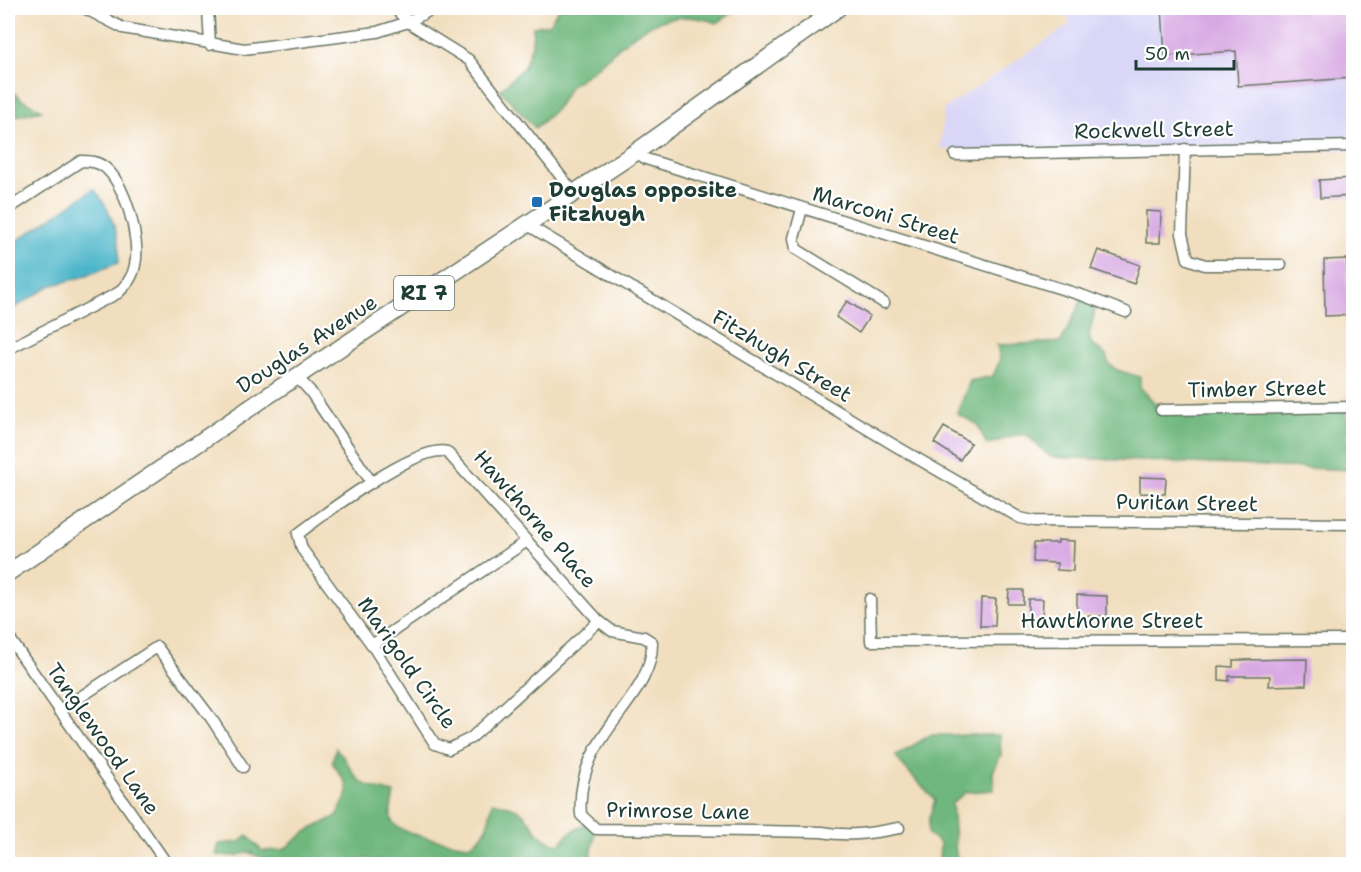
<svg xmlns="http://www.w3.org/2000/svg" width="1361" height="872" font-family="'Shantell Sans',sans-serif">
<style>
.built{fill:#d9d6f7}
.forest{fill:#6fb77e;stroke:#477a59;stroke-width:1.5}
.water{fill:#4bb5c9;stroke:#35797e;stroke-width:1.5}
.building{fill:#d8a8e3}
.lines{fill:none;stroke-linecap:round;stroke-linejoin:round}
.minor-casing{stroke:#687564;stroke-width:13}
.primary-casing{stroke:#687564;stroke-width:19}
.minor{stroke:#fff;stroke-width:10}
.primary{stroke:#fff;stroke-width:16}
.poi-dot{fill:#1f6fb2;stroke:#fff;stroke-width:2}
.labels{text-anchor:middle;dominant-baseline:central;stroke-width:4.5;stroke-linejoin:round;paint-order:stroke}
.shield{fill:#fff;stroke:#627771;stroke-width:1.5}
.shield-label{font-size:20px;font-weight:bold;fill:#1f3d34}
.street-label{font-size:21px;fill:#1f3d34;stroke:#fff}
.poi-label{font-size:21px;font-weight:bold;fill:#1f3d34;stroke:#fff;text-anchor:start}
</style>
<rect width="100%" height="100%" fill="#fff"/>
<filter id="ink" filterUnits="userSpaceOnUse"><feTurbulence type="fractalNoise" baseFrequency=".0167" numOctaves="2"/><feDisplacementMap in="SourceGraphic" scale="12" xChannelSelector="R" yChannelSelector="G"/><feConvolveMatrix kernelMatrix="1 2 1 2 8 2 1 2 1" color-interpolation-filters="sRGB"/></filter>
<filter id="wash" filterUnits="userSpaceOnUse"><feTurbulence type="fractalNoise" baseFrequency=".008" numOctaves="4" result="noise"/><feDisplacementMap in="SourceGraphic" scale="24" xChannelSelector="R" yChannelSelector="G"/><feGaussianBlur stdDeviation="1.35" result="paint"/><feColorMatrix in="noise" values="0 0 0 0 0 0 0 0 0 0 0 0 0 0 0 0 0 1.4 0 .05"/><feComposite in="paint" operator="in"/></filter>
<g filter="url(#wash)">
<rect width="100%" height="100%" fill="#f1debe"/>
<path class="built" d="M 1061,8 L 1353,8 L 1353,150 L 1036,153 L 940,149 L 944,109 L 1071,24 Z"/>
<g class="forest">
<path d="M 559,8 L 734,8 L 734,12 L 717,23 C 661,3 631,37 593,70 C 586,76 577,80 570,86 C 566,91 565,97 561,102 C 555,112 544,120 535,128 L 500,90 L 524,67 L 532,44 L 533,27 L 549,24 Z"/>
<path d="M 8,86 L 21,99 L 42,110 L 8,118 Z"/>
<path d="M 1083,297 L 1097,302 L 1089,335 L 1091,343 L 1107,356 L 1109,364 L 1117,370 L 1140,377 L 1140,387 L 1161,410 L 1347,409 L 1348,449 L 1353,450 L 1353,470 L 1050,457 L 1027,435 L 1016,435 L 987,445 L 977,424 L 957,414 L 970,381 L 993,376 L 1000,360 L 997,345 L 1061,342 Z"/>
<path d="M 930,735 L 1000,735 L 1001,755 L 993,772 L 994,790 L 966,792 L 952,803 L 956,855 L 962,864 L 939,864 L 940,843 L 928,834 L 929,818 L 935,800 C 927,791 898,762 896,756 Z"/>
<path d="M 336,748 C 364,780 345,782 394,793 C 393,801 388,814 392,821 C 399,836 452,842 468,845 C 488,838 489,821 492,802 C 501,804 513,806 520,811 C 536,824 537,842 560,844 L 568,834 L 587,823 L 595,831 L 590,864 L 515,864 L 504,858 L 477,855 L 464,859 L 446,853 L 424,860 L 419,864 L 364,859 L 345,864 L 334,860 L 325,862 L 312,859 L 291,864 L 276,864 L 248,852 L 236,856 L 216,855 L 219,844 L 240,842 L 247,835 L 262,851 L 283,850 L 306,832 L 337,816 L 348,793 L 346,783 L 332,762 Z"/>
</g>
<path class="water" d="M 94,189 C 110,208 122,238 118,263 L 82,277 L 50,286 L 8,312 L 8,247 Z"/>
<g id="blocks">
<g class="building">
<path d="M 1162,8 L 1353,8 L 1353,78 L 1238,86 L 1236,51 L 1165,56 Z"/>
<path d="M 1353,178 L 1353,196 L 1320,198 L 1319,180 Z"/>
<path d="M 1146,211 L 1161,212 L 1160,243 L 1146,243 Z"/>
<path d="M 1098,250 L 1140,265 L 1134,284 L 1091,269 Z"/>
<path d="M 1347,259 L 1348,315 L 1325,316 L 1324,260 Z"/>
<path d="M 847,301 L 870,316 L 859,333 L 836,317 Z"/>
<path d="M 944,427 L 971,443 L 960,460 L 934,443 Z"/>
<path d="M 1140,477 L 1166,478 L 1165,494 L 1140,493 Z"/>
<path d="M 1058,540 L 1074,541 L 1073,571 L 1057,570 L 1057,563 L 1033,562 L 1034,543 L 1058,543 Z"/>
<path d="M 1009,590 L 1023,590 L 1023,604 L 1008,604 Z"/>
<path d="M 1077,595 L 1107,596 L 1107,616 L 1077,616 Z"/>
<path d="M 981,598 L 996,599 L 995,626 L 980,626 Z"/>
<path d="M 1028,599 L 1043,599 L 1042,621 L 1028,620 Z"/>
<path d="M 1307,659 L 1306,685 L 1269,686 L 1270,676 L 1229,676 L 1229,681 L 1219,680 L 1219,666 L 1233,667 L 1233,660 Z"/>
</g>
</g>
</g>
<g filter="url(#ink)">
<use href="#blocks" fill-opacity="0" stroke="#687564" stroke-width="1.5"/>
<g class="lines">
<defs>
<g id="minor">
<path d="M 84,8 L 123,28 L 244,49 L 377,32 L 408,22 L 434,8"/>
<path d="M 208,8 L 210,45"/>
<path d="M 395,8 L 408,22 L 469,60 L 574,193"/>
<path d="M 1185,149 L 1182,234 L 1188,259 L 1205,265 L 1281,265"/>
<path d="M 636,152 L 646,159 L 1084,296 L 1126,312"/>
<path d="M 955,155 L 1354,146"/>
<path d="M 8,209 L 81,161 C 88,161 96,161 103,166 C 125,181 141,240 135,265 C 133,277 127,284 118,293 L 8,349"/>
<path d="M 802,209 L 794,238 L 796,249 L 884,303"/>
<path d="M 526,224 L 894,445 L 1020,518 L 1034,521 L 1354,524"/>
<path d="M 298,378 L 310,391 L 372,483"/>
<path d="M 1161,410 L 1354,407"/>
<path d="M 870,599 L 871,641 L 1354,640"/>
<path d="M 599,621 L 471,738 L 449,749 L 435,744 L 372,645 L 302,549 L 298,534 C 324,514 419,443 447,452 L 599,621 L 612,631 L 644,637 L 652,642 C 654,702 574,733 581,815 L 596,829 L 822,832 C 849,837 873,833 899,828"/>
<path d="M 8,636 L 167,864"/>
<path d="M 372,645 L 527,541"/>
<path d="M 59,711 L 157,647 L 211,718 L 243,767"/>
</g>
<path id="primary" d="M 8,573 L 266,397 L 636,152 L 838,8"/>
</defs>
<use href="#minor" class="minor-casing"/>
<use href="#primary" class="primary-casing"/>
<use href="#minor" class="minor"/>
<use href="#primary" class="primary"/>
</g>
</g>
<rect class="poi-dot" x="531" y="196" width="12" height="12" rx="3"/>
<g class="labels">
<rect class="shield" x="394" y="276" width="60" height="34" rx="4.5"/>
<g class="shield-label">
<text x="424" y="293">RI 7</text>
</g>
<g class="street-label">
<text transform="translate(1154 130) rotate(-1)">Rockwell Street</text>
<text transform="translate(886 215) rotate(17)">Marconi Street</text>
<text transform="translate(307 344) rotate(-33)">Douglas Avenue</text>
<text transform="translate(782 356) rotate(31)">Fitzhugh Street</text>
<text transform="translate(1257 389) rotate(-1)">Timber Street</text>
<text transform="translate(1187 503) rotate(1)">Puritan Street</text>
<text transform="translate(535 519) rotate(49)">Hawthorne Place</text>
<text x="1112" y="621">Hawthorne Street</text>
<text transform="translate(407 663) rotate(55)">Marigold Circle</text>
<text transform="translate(103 739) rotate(55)">Tanglewood Lane</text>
<text transform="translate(678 811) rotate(1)">Primrose Lane</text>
</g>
<g class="poi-label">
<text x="549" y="190">Douglas opposite<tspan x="549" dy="24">Fitzhugh</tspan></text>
</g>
</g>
<rect width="1361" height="872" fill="none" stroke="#fff" stroke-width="30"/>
<path d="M1136 60v9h98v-9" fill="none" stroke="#1f3d34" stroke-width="3"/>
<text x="1145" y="60" font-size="18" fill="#1f3d34" stroke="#ffffff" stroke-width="4.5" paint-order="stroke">50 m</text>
</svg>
